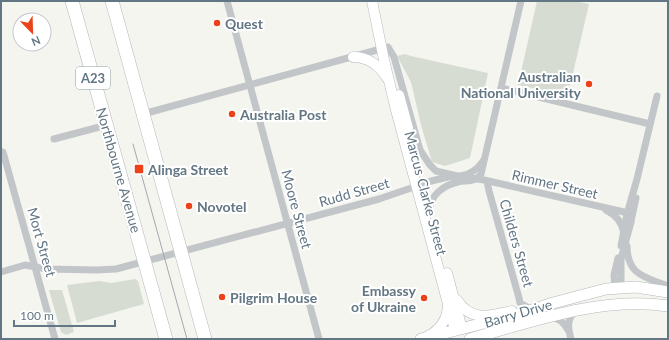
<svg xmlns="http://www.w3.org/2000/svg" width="669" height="340" font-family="Lato,sans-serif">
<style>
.green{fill:#d6dcd1}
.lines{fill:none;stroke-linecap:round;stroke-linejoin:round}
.secondary-casing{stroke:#b4babe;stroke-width:11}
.primary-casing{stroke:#b3b8bb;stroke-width:12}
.highway-casing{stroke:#b4b8bb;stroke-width:14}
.street{stroke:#c2c6c9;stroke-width:7}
.secondary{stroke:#fff;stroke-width:10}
.primary{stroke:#fff;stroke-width:11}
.highway{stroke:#fff;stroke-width:13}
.tram{stroke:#a2a9ae;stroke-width:1}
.poi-dot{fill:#eb421a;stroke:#fff;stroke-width:1.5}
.labels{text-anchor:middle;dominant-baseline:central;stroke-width:4;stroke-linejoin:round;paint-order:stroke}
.shield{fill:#fff;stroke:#919fa8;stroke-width:1}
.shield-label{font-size:13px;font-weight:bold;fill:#627683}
.poi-label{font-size:14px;font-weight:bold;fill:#627683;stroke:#fff;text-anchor:start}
.street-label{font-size:14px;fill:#627683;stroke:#fff}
</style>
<rect width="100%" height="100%" fill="#f5f5f0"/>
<g class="green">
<path d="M 537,1 L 575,1 L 589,4 L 570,86 L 567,85 L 565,95 L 518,85 Z"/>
<path d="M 405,54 L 411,56 L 488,73 L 470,158 L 445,166 L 432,162 L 421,125 L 411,82 L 397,56 Z"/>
<path d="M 135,279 L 138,281 L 144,304 L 77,323 L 67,285 L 99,281 L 111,283 Z"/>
<path d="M 49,290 L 62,290 L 74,332 L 66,335 L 61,332 Z"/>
</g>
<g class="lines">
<defs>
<g id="secondary">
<path d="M 372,1 L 384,60 L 396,110 L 455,330"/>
<path d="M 353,57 C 368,57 379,65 387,78"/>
<path d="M 399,95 L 408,128"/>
<path d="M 447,273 L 462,329"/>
<path d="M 457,300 C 471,322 490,316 512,311"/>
<path d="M 428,336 C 440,330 447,320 448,306"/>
</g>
<g id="primary">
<path d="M 421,339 L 523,313 L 553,303 L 606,289 L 636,287 L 668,292"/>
<path d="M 470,339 C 533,321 602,296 668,306"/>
</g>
<g id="highway">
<path d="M 72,1 L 166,339"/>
<path d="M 112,1 L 205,339"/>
</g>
</defs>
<use href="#secondary" class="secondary-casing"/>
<use href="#primary" class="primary-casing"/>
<use href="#highway" class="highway-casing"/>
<g class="street">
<path d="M 227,1 L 319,339"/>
<path d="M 501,88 L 650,124"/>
<path d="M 143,114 L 388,47 L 394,57 L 420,150 L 430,165 L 436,171 L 457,176"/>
<path d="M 54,139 L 107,125"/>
<path d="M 1,152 L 3,152 L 55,339"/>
<path d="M 461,176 C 471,174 478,169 483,161"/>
<path d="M 487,181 L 489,191 L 519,298 L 520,303 L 527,307"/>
<path d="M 423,183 L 448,177 L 459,176 L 484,180 L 624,212 L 630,217 L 631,222 L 621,259 L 621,287"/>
<path d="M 430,210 C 430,195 444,185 458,182 C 467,180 475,183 481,174 L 521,1"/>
<path d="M 606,210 C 614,214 621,221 623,230"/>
<path d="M 631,221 L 636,198"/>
<path d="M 621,246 L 627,214 L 637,179 L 657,96"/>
<path d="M 627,246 C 627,275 645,277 668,286"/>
<path d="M 1,272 L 25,265 L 47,269 L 96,270 L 116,269 L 379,199 L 417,186"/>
<path d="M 615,287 L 614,275 L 618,258"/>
<path d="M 550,317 C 560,318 564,323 568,330"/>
<path d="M 571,339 C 568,328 566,317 577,311"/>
</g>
<use href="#secondary" class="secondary"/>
<use href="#primary" class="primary"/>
<use href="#highway" class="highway"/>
<path class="tram" d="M 133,144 L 187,339"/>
</g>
<g class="poi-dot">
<circle cx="217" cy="23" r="4"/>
<circle cx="589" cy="84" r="4"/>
<circle cx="232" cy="114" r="4"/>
<rect x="134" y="164" width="10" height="10" rx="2"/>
<circle cx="189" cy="206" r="4"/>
<circle cx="222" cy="297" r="4"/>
<circle cx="424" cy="298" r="4"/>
</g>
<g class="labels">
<rect class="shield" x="76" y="67" width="34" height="22" rx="3"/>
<g class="shield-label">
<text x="93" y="78">A23</text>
</g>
<g class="poi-label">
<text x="225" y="23">Quest</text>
<text x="581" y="76" text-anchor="end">Australian<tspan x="581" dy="16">National University</tspan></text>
<text x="240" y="114">Australia Post</text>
<text x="148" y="169">Alinga Street</text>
<text x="197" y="206">Novotel</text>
<text x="416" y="290" text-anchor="end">Embassy<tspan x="416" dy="16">of Ukraine</tspan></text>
<text x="230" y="297">Pilgrim House</text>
</g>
<g class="street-label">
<text transform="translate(119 170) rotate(74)">Northbourne Avenue</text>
<text transform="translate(555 184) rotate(13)">Rimmer Street</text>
<text transform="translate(354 192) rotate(-16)">Rudd Street</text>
<text transform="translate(426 193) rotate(75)">Marcus Clarke Street</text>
<text transform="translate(297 209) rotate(75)">Moore Street</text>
<text transform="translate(42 242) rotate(74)">Mort Street</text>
<text transform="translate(517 243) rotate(74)">Childers Street</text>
<text transform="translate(518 313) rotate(-16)">Barry Drive</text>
</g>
</g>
<rect width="669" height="340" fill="none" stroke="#627683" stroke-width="4"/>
<g transform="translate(32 32) rotate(157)"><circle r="19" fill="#ffffff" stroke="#c0c8cd"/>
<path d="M0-3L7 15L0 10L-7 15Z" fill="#eb421a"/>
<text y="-6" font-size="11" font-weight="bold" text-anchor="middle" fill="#627683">N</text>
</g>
<path d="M14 320v6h101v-6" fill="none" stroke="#627683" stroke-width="2"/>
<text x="20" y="320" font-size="12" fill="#627683" stroke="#ffffff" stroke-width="3" paint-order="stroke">100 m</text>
</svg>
